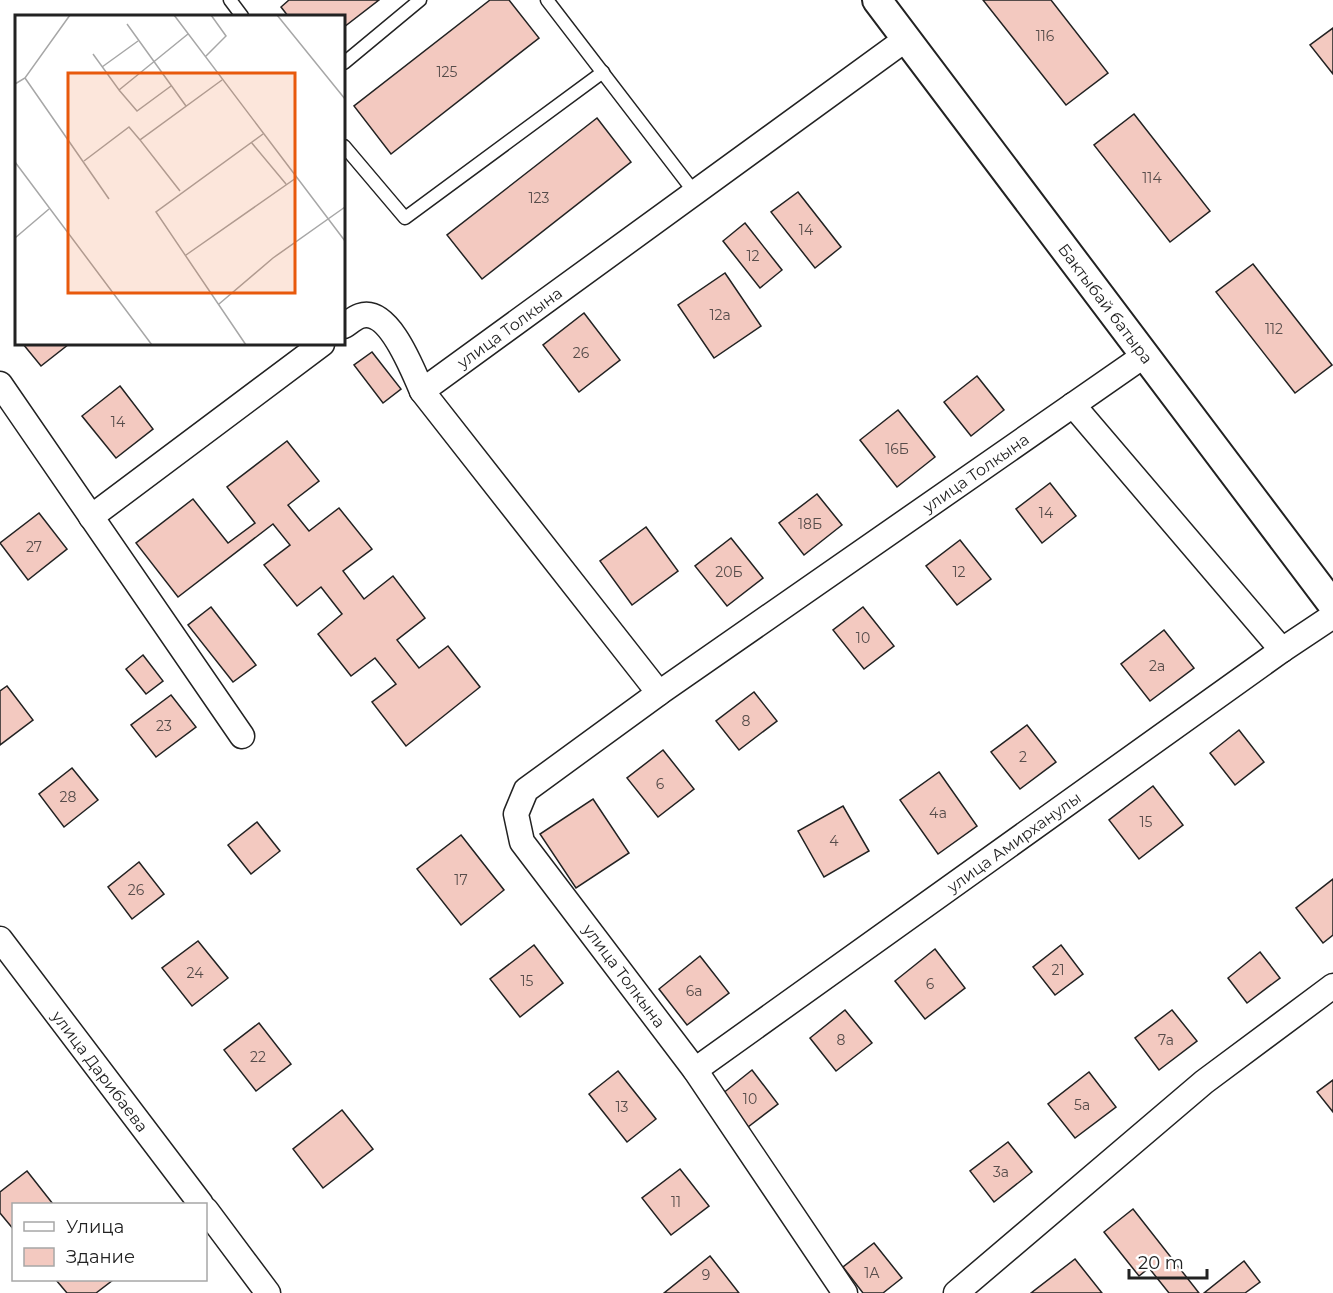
<svg xmlns="http://www.w3.org/2000/svg" width="1333" height="1293" font-family="Montserrat,sans-serif">
<style>
.building{fill:#f3c9c0;stroke:#222;stroke-width:1.5}
.lines{fill:none;stroke-linecap:round;stroke-linejoin:round}
.service-casing{stroke:#222;stroke-width:15}
.minor-casing{stroke:#222;stroke-width:27}
.tertiary-casing{stroke:#222;stroke-width:32}
.service{stroke:#fff;stroke-width:12}
.minor{stroke:#fff;stroke-width:24}
.tertiary{stroke:#fff;stroke-width:28}
.labels{text-anchor:middle;dominant-baseline:central;stroke-width:4.5;stroke-linejoin:round;paint-order:stroke}
.number-label{font-size:14px;fill:#564c4a}
.street-label{font-size:16px;fill:#222;stroke:#fff}
.inset-road{fill:none;stroke:#a7a7a7;stroke-width:1.5}
.view{fill:#e8590c;fill-opacity:0.15;stroke:#e8590c;stroke-width:3}
.inset-edge{fill:none;stroke:#222;stroke-width:3}
</style>
<rect width="100%" height="100%" fill="#fff"/>
<g class="building">
<path d="M 289,0 L 379,0 L 344,27 L 344,16 L 288,16 L 281,7 Z"/>
<path d="M 490,0 L 509,0 L 539,38 L 391,154 L 354,106 Z"/>
<path d="M 983,0 L 1051,0 L 1108,73 L 1066,105 Z"/>
<path d="M 1333,28 L 1333,74 L 1310,45 Z"/>
<path d="M 1134,114 L 1210,211 L 1170,242 L 1094,145 Z"/>
<path d="M 597,118 L 631,162 L 482,279 L 447,235 Z"/>
<path d="M 798,192 L 841,247 L 815,268 L 771,212 Z"/>
<path d="M 745,223 L 782,270 L 760,288 L 723,241 Z"/>
<path d="M 1253,264 L 1332,365 L 1295,393 L 1216,292 Z"/>
<path d="M 725,273 L 761,326 L 714,358 L 678,305 Z"/>
<path d="M 584,313 L 620,360 L 579,392 L 543,345 Z"/>
<path d="M 23,344 L 69,344 L 41,366 Z"/>
<path d="M 372,352 L 401,389 L 383,403 L 354,365 Z"/>
<path d="M 977,376 L 1004,410 L 971,436 L 944,402 Z"/>
<path d="M 120,386 L 153,429 L 116,458 L 82,416 Z"/>
<path d="M 898,410 L 935,457 L 897,487 L 860,440 Z"/>
<path d="M 287,441 L 319,481 L 288,505 L 309,531 L 339,508 L 372,549 L 343,571 L 364,599 L 393,576 L 425,618 L 397,640 L 419,668 L 448,646 L 480,687 L 406,746 L 372,702 L 396,684 L 375,658 L 351,676 L 318,634 L 342,614 L 321,587 L 297,606 L 264,565 L 290,545 L 273,524 L 178,597 L 136,543 L 193,499 L 228,543 L 255,523 L 227,487 Z"/>
<path d="M 1050,483 L 1076,516 L 1042,543 L 1016,509 Z"/>
<path d="M 817,494 L 842,525 L 804,555 L 779,523 Z"/>
<path d="M 39,513 L 67,549 L 28,580 L 0,543 Z"/>
<path d="M 646,527 L 678,571 L 632,605 L 600,561 Z"/>
<path d="M 731,538 L 763,578 L 727,606 L 695,566 Z"/>
<path d="M 960,540 L 991,579 L 957,605 L 926,566 Z"/>
<path d="M 211,607 L 256,665 L 233,682 L 188,625 Z"/>
<path d="M 863,607 L 894,646 L 864,669 L 833,630 Z"/>
<path d="M 1164,630 L 1194,668 L 1150,701 L 1121,664 Z"/>
<path d="M 143,655 L 163,681 L 146,694 L 126,669 Z"/>
<path d="M 7,686 L 33,720 L 0,745 L 0,691 Z"/>
<path d="M 754,692 L 777,721 L 739,750 L 716,721 Z"/>
<path d="M 171,695 L 196,727 L 156,757 L 131,725 Z"/>
<path d="M 1027,725 L 1056,762 L 1020,789 L 991,752 Z"/>
<path d="M 1239,730 L 1264,762 L 1235,785 L 1210,753 Z"/>
<path d="M 663,750 L 694,789 L 658,817 L 627,778 Z"/>
<path d="M 72,768 L 98,800 L 64,827 L 39,794 Z"/>
<path d="M 939,772 L 977,826 L 938,854 L 900,800 Z"/>
<path d="M 1153,786 L 1183,825 L 1139,859 L 1109,820 Z"/>
<path d="M 593,799 L 629,853 L 576,888 L 540,834 Z"/>
<path d="M 843,806 L 869,851 L 824,877 L 798,831 Z"/>
<path d="M 257,822 L 280,851 L 251,874 L 228,845 Z"/>
<path d="M 461,835 L 504,890 L 461,925 L 417,869 Z"/>
<path d="M 139,862 L 164,894 L 132,919 L 108,887 Z"/>
<path d="M 1333,879 L 1333,935 L 1323,943 L 1296,908 Z"/>
<path d="M 198,941 L 228,978 L 192,1006 L 162,968 Z"/>
<path d="M 534,945 L 563,983 L 520,1017 L 490,979 Z"/>
<path d="M 1061,945 L 1083,974 L 1055,995 L 1033,967 Z"/>
<path d="M 935,949 L 965,988 L 925,1019 L 895,981 Z"/>
<path d="M 1260,952 L 1280,978 L 1247,1003 L 1228,978 Z"/>
<path d="M 700,956 L 729,993 L 687,1025 L 659,989 Z"/>
<path d="M 845,1010 L 872,1043 L 836,1071 L 810,1038 Z"/>
<path d="M 1172,1010 L 1197,1041 L 1159,1070 L 1135,1038 Z"/>
<path d="M 259,1023 L 291,1064 L 256,1091 L 224,1050 Z"/>
<path d="M 752,1070 L 778,1104 L 748,1127 L 722,1094 Z"/>
<path d="M 618,1071 L 656,1119 L 627,1142 L 589,1094 Z"/>
<path d="M 1089,1072 L 1116,1107 L 1075,1138 L 1048,1104 Z"/>
<path d="M 1333,1080 L 1333,1112 L 1317,1092 Z"/>
<path d="M 342,1110 L 373,1149 L 323,1188 L 293,1149 Z"/>
<path d="M 1008,1142 L 1032,1172 L 994,1202 L 970,1171 Z"/>
<path d="M 680,1169 L 709,1206 L 671,1235 L 642,1198 Z"/>
<path d="M 27,1171 L 53,1204 L 14,1204 L 14,1230 L 0,1213 L 0,1192 Z"/>
<path d="M 1133,1209 L 1199,1293 L 1169,1293 L 1149,1268 L 1139,1276 L 1104,1232 Z"/>
<path d="M 874,1243 L 902,1278 L 883,1293 L 863,1293 L 843,1267 Z"/>
<path d="M 710,1256 L 739,1293 L 664,1293 Z"/>
<path d="M 1075,1259 L 1102,1293 L 1031,1293 Z"/>
<path d="M 1244,1261 L 1260,1282 L 1245,1293 L 1204,1293 Z"/>
<path d="M 56,1280 L 113,1280 L 96,1293 L 67,1293 Z"/>
</g>
<g class="lines">
<defs>
<g id="service">
<path d="M 230,0 L 242,16"/>
<path d="M 547,0 L 695,193"/>
<path d="M 344,63 L 420,0"/>
<path d="M 344,146 L 405,218 L 603,72"/>
</g>
<g id="minor">
<path d="M 344,326 C 349,323 354,318 360,316 C 389,306 413,371 422,391"/>
<path d="M 0,384 L 242,736"/>
<path d="M 1073,405 L 1282,650"/>
<path d="M 91,517 L 322,344"/>
<path id="s1" d="M 659,693 L 422,391 L 906,39"/>
<path id="s2" d="M 0,939 L 201,1204"/>
<path id="s3" d="M 695,1070 L 1282,650 L 1333,616"/>
<path d="M 206,1210 L 268,1293"/>
<path id="s4" d="M 845,1293 L 695,1070 L 522,842 L 516,814 L 526,790 L 659,693 L 1145,355"/>
<path d="M 956,1293 L 1204,1082 L 1333,986"/>
</g>
<g id="tertiary">
<path id="s5" d="M 877,0 L 1333,605"/>
</g>
</defs>
<use href="#service" class="service-casing"/>
<use href="#minor" class="minor-casing"/>
<use href="#tertiary" class="tertiary-casing"/>
<use href="#service" class="service"/>
<use href="#minor" class="minor"/>
<use href="#tertiary" class="tertiary"/>
</g>
<g class="labels">
<g class="number-label">
<text x="1045" y="36">116</text>
<text x="447" y="72">125</text>
<text x="1152" y="178">114</text>
<text x="539" y="198">123</text>
<text x="806" y="230">14</text>
<text x="753" y="256">12</text>
<text x="720" y="315">12а</text>
<text x="1274" y="329">112</text>
<text x="581" y="353">26</text>
<text x="118" y="422">14</text>
<text x="897" y="449">16Б</text>
<text x="1046" y="513">14</text>
<text x="810" y="524">18Б</text>
<text x="34" y="547">27</text>
<text x="729" y="572">20Б</text>
<text x="959" y="572">12</text>
<text x="863" y="638">10</text>
<text x="1157" y="666">2а</text>
<text x="746" y="721">8</text>
<text x="164" y="726">23</text>
<text x="1023" y="757">2</text>
<text x="660" y="784">6</text>
<text x="68" y="797">28</text>
<text x="938" y="813">4а</text>
<text x="1146" y="822">15</text>
<text x="834" y="841">4</text>
<text x="461" y="880">17</text>
<text x="136" y="890">26</text>
<text x="1058" y="970">21</text>
<text x="195" y="973">24</text>
<text x="527" y="981">15</text>
<text x="930" y="984">6</text>
<text x="694" y="991">6а</text>
<text x="841" y="1040">8</text>
<text x="1166" y="1040">7а</text>
<text x="258" y="1057">22</text>
<text x="750" y="1099">10</text>
<text x="1082" y="1105">5а</text>
<text x="622" y="1107">13</text>
<text x="1001" y="1172">3а</text>
<text x="676" y="1202">11</text>
<text x="872" y="1273">1А</text>
<text x="706" y="1275">9</text>
</g>
<g class="street-label">
<text stroke="none"><textPath href="#s5" startOffset="380">Бактыбай батыра</textPath></text>
<text stroke="none"><textPath href="#s1" startOffset="492">улица Толкына</textPath></text>
<text stroke="none"><textPath href="#s4" startOffset="1160">улица Толкына</textPath></text>
<text stroke="none"><textPath href="#s3" startOffset="392">улица Амирханулы</textPath></text>
<text transform="translate(624 976) rotate(53)">улица Толкына</text>
<text stroke="none"><textPath href="#s2" startOffset="166">улица Дарибаева</textPath></text>
</g>
</g>
<g transform="translate(15 15)">
<rect width="330" height="330" fill="#fff"/>
<path class="inset-road" d="M 159,0 L 330,226M 262,0 L 330,84M 112,9 L 171,91M 78,39 L 104,75 L 173,19M 190,42 L 211,21 L 196,0M 87,52 L 123,26M 10,63 L 94,184M 0,69 L 10,63 L 55,0M 104,75 L 122,96 L 156,71M 236,127 L 271,169M 69,146 L 114,112 L 125,125M 0,147 L 137,330M 165,176 L 125,125 L 207,65M 0,223 L 34,194M 171,240 L 281,163M 204,289 L 258,243 L 330,192M 231,330 L 141,197 L 248,119"/>
<path class="view" d="M 53,58 L 280,58 L 280,278 L 53,278 Z"/>
<rect width="330" height="330" class="inset-edge"/>
</g>
<rect x="12" y="1203" width="195" height="78" fill="#ffffff" stroke="#a7a7a7" stroke-width="1.5"/>
<rect x="24" y="1222" width="30" height="9" fill="#ffffff" stroke="#a7a7a7" stroke-width="1.5"/>
<text x="66" y="1233" font-size="18" fill="#222222">Улица</text>
<rect x="24" y="1248" width="30" height="18" fill="#f3c9c0" stroke="#a7a7a7" stroke-width="1.5"/>
<text x="66" y="1263" font-size="18" fill="#222222">Здание</text>
<path d="M1129 1269v9h78v-9" fill="none" stroke="#222222" stroke-width="3"/>
<text x="1138" y="1269" font-size="18" fill="#222222" stroke="#ffffff" stroke-width="4.5" paint-order="stroke">20 m</text>
</svg>
